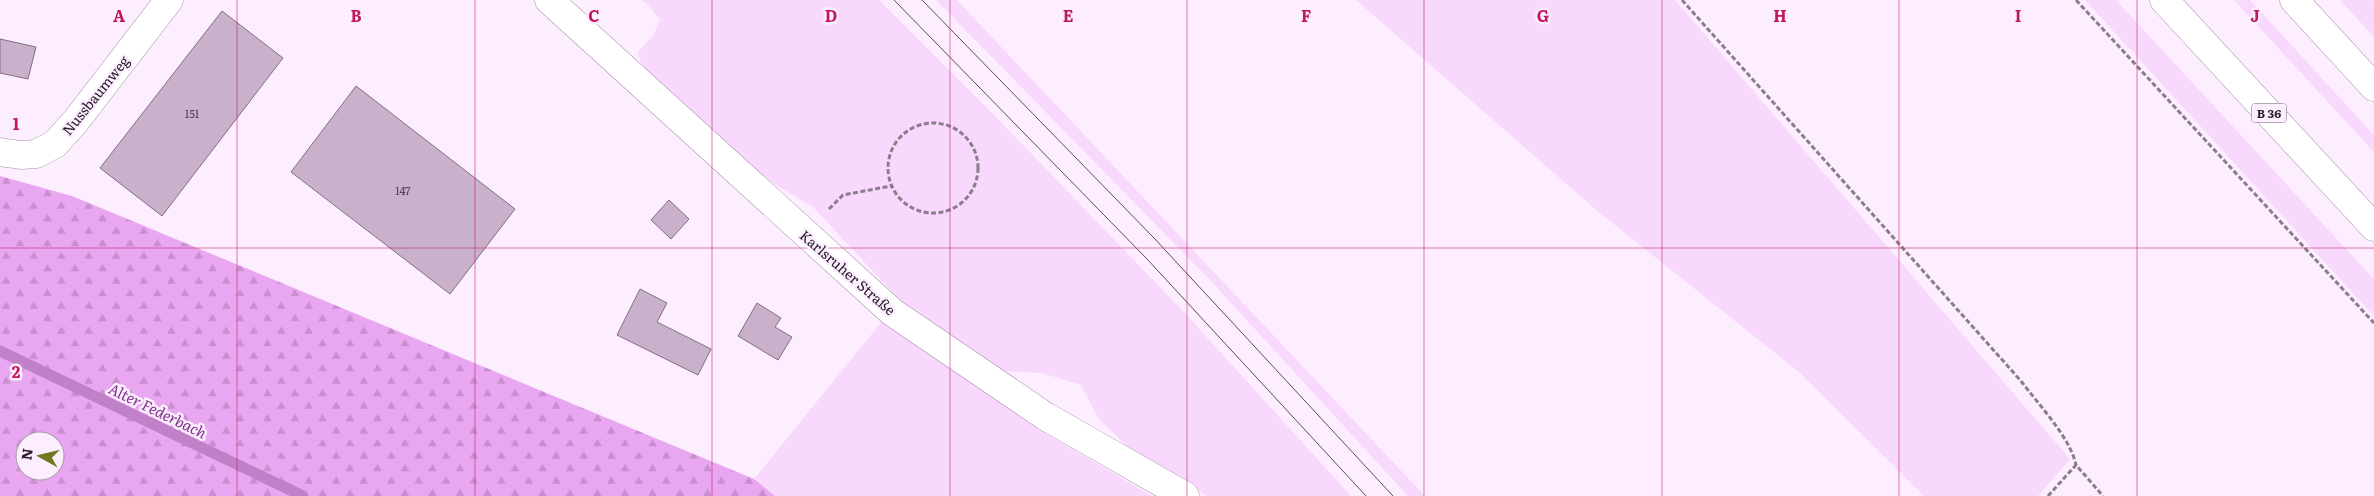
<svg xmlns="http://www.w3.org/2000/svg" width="2374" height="496" font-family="Literata,serif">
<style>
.grass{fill:#f8d8fc}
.forest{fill:url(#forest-firs);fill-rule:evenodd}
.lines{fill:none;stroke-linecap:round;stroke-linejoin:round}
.stream{stroke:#c081c8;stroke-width:11}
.building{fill:#c9b1cc;stroke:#836d86}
.minor-casing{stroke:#a68fa9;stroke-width:29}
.highway-casing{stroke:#a68fa9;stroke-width:29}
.path{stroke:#8b7e8c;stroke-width:3;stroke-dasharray:5 2.5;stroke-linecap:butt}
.minor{stroke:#fff;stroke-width:28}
.highway{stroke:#fff;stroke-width:28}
.tram{stroke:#584d59;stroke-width:1}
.grid{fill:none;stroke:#c2185b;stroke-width:1;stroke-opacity:0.55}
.labels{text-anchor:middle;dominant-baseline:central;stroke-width:5;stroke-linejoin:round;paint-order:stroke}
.number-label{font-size:11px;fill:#524453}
.shield{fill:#fdeeff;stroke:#695e6b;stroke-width:1}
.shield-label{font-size:12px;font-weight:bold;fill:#2a202b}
.street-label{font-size:14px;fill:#2a202b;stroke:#fdeeff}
.water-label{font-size:15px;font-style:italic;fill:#7d3288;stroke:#fdeeff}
.grid-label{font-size:16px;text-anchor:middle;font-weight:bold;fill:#c2185b;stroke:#fdeeff;stroke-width:5;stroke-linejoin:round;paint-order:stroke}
</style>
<defs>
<pattern id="forest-firs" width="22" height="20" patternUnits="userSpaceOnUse" patternTransform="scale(1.25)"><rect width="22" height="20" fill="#e9a7f1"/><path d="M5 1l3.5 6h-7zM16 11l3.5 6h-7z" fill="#c88fcf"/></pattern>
</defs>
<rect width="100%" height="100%" fill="#fdeeff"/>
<g class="grass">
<path d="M 641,0 L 879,0 L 993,114 L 1182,310 L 1351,496 L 1207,496 L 1129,448 L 1098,418 L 1081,385 L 1042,373 L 1002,371 L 898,298 L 813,207 L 756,173 L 645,75 L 638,52 L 653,36 L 660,20 L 647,4 Z"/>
<path d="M 936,0 L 957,0 L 1425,496 L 1408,496 L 1210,280 Z"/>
<path d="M 1356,0 L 1675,0 L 2070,459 L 2038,496 L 1924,496 L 1800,373 L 1601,214 Z"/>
<path d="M 2085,0 L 2116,0 L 2372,277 L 2374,279 L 2374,316 Z"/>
<path d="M 2234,0 L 2250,0 L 2374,135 L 2374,152 Z"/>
<path d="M 2340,0 L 2372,0 L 2374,2 L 2374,37 Z"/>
<path d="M 883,320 L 1053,438 L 1152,496 L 775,496 L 754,479 Z"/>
</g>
<path class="forest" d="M 0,176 L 72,196 L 754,479 L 775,496 L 0,496 ZM 25,441 L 55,441 L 55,471 L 25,471 Z"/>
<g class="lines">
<path class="stream" d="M 0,351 L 303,496"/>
</g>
<g class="building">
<path d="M 222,11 L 283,58 L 162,216 L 100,168 Z"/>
<path d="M 0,39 L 36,47 L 28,79 L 0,73 Z"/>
<path d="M 356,86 L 515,209 L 450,294 L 291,172 Z"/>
<path d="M 669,200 L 689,219 L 671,239 L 651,220 Z"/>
<path d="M 640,289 L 667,303 L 657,322 L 711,349 L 698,375 L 617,335 Z"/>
<path d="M 757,303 L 781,318 L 775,327 L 792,337 L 778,360 L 738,336 Z"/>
</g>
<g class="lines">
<defs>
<g id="minor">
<path d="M 549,0 L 892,312 L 1045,416 L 1185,496"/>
<path d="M 0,152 L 21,155 L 36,154 L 55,144 L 75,122 L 169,0"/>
</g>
<g id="highway">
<path d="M 2164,0 L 2374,227"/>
<path d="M 2294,0 L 2374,87"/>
</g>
</defs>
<use href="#minor" class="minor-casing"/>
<use href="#highway" class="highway-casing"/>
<g class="path">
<path d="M 1682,0 L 2021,381 C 2038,404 2070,437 2076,465"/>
<path d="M 2076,0 L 2374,323"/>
<circle cx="933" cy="168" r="45"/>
<path d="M 829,209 L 843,195 L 891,186"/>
<path d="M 2048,496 L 2076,465 L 2103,496"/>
</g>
<use href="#minor" class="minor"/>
<use href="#highway" class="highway"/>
<g class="tram">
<path d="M 894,0 L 1147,259 L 1366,496"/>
<path d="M 922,0 L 1154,238 L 1393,496"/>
</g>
</g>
<path class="grid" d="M 237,0 L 237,496M 475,0 L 475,496M 712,0 L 712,496M 950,0 L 950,496M 1187,0 L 1187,496M 1424,0 L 1424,496M 1662,0 L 1662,496M 1899,0 L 1899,496M 2137,0 L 2137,496M 0,248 L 2374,248"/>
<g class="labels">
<g class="number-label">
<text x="192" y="113">151</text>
<text x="403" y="190">147</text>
</g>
<rect class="shield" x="2251.5" y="103.5" width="35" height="19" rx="4"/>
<g class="shield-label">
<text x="2269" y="113">B 36</text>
</g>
<g class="street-label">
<text transform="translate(95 95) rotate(-51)">Nussbaumweg</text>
<text transform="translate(848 272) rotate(41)">Karlsruher Straße</text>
</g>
<g class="water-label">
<text transform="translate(158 410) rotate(26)">Alter Federbach</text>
</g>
</g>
<g class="grid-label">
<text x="119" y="22">A</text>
<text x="356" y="22">B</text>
<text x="594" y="22">C</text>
<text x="831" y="22">D</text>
<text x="1068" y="22">E</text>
<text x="1306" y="22">F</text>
<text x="1543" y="22">G</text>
<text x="1780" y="22">H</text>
<text x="2018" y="22">I</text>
<text x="2255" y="22">J</text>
<text x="16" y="130">1</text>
<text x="16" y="378">2</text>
</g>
<g transform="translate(40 456) rotate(278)"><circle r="24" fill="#fdeeff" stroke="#a99caa"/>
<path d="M0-4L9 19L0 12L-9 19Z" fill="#727720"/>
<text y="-8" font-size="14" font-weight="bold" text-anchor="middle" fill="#2a202b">N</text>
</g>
</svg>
